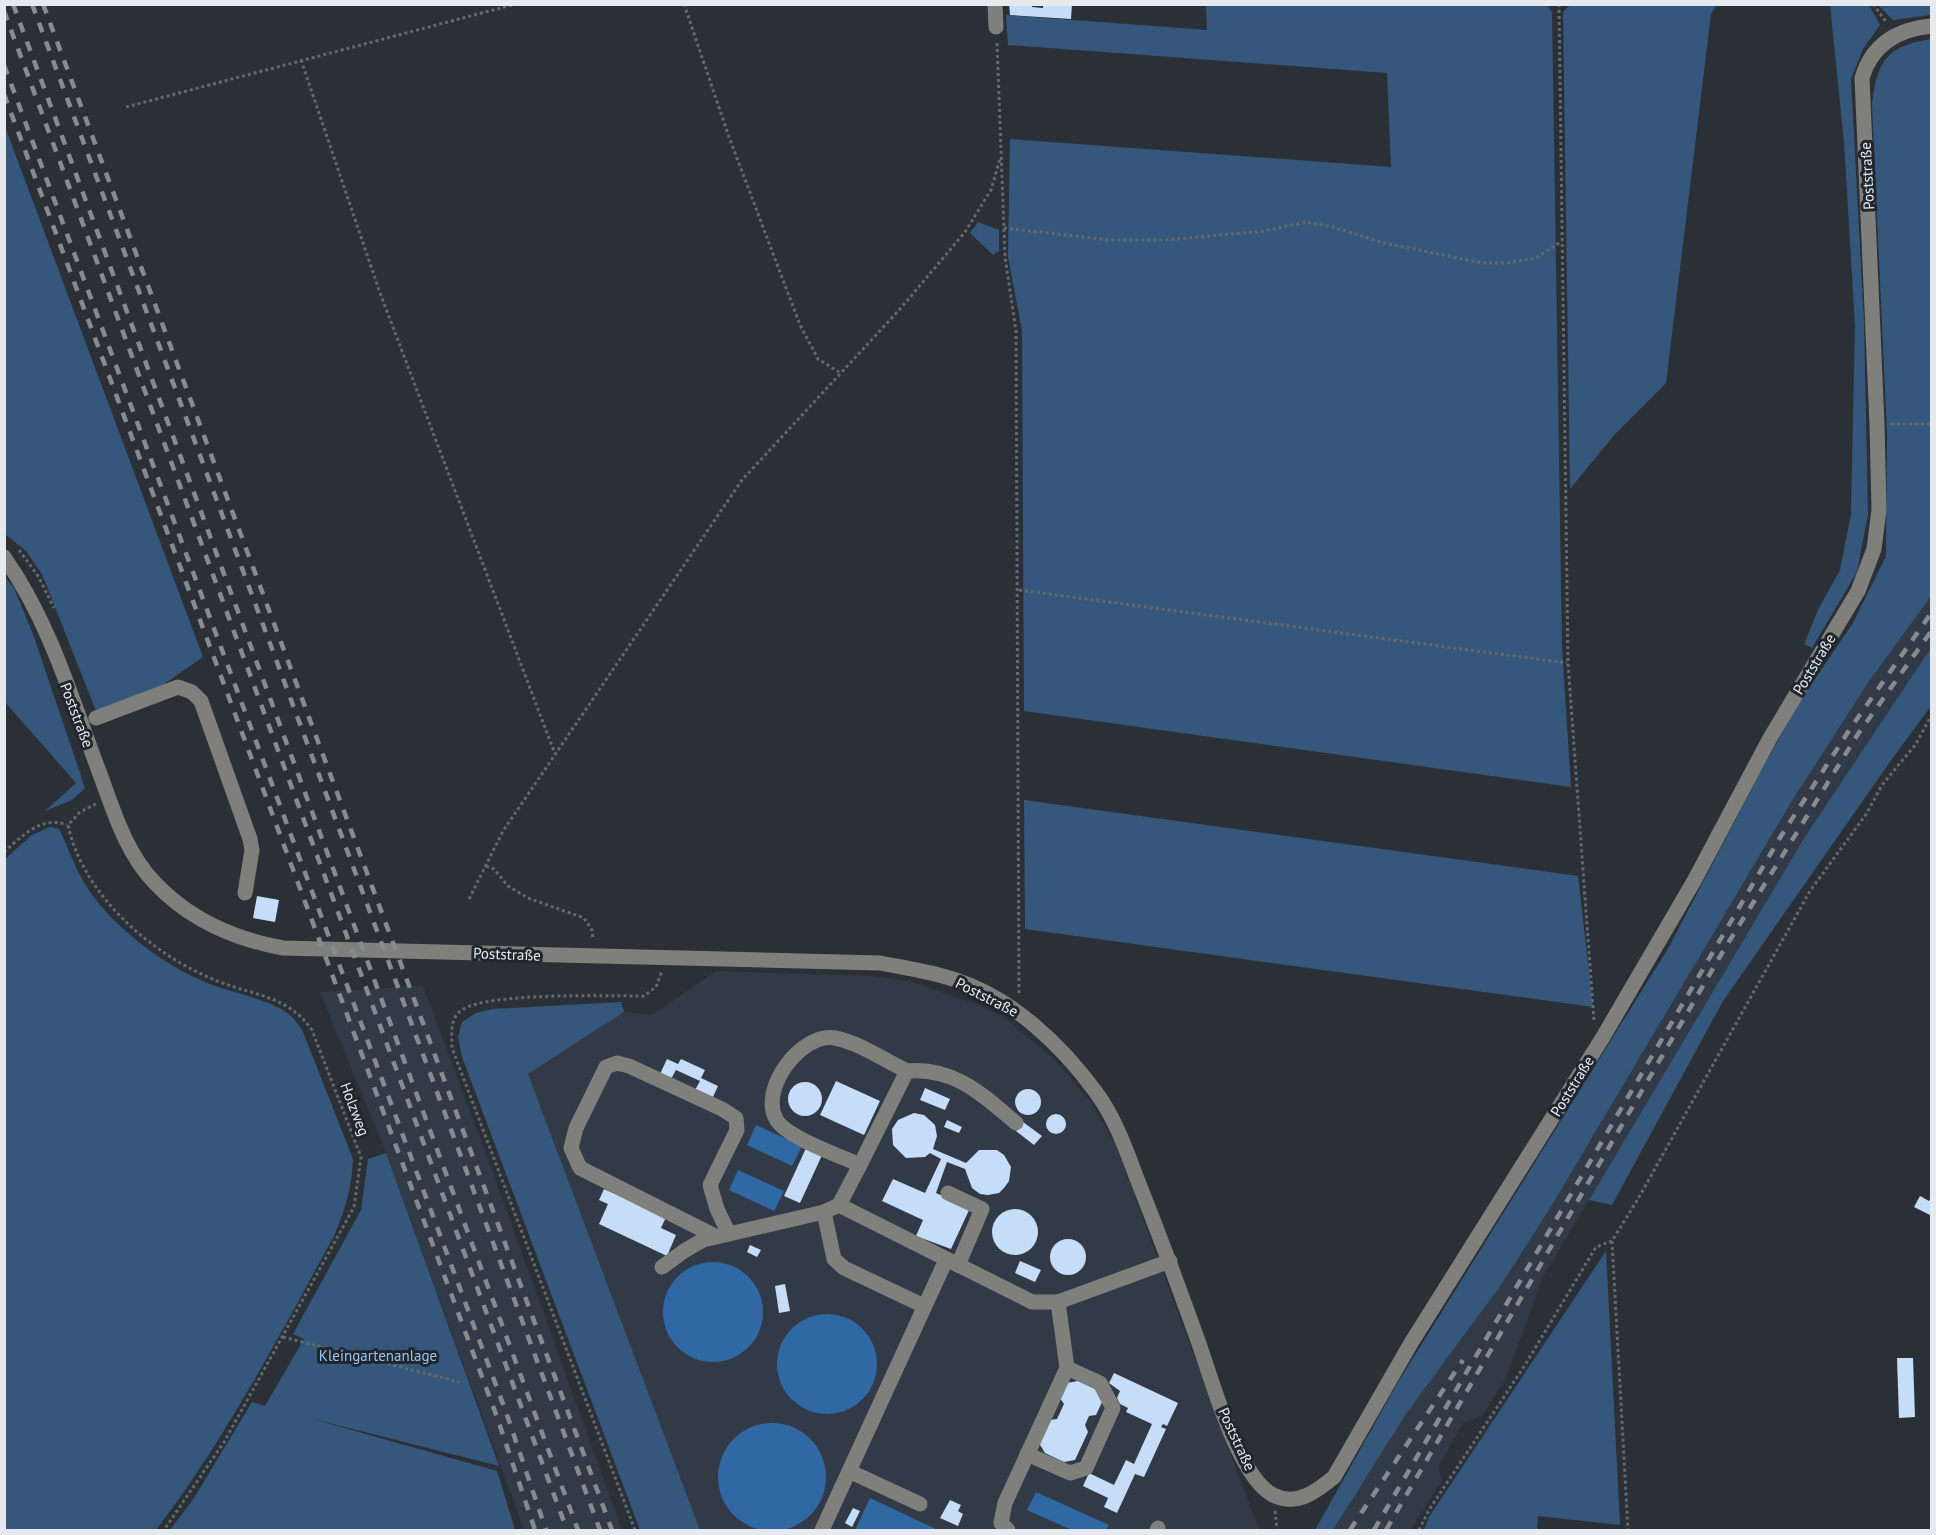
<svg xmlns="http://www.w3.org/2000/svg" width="1936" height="1535" font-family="'PT Sans',sans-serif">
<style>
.built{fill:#313a46}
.green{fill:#36577c}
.water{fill:#3068a4}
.building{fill:#c6ddf9}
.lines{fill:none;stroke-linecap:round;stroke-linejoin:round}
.path{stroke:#64696f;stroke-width:3;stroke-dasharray:3 3;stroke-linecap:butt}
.minor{stroke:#7f807c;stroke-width:15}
.rail{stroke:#868b90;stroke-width:4.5;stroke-dasharray:10 10;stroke-linecap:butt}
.labels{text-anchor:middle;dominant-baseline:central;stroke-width:6;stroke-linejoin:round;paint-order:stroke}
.street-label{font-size:15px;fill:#e6eaee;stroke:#21262d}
.park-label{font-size:15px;fill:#98c4f7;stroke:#21262d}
</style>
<rect width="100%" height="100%" fill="#2b3037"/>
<g class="built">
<path d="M 1931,596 L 1931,648 L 1803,840 L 1543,1277 L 1506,1378 L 1482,1416 L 1463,1423 L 1438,1467 L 1442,1480 L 1411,1530 L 1333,1530 L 1406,1414 L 1501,1285 L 1552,1205 L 1795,796 L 1868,683 Z"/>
<path d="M 716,971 L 868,976 L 909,981 L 979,1005 L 1002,1016 L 1053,1058 L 1091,1102 L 1116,1146 L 1259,1530 L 700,1530 L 528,1074 L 624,1012 L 652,1015 Z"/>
<path d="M 423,986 L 495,1178 L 622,1530 L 524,1530 L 386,1153 L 320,992 Z"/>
</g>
<g class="green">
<path d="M 1546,4 L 1552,12 L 1562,648 L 1571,787 L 1024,711 L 1022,330 L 1008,257 L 1010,139 L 1391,167 L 1387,73 L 1008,45 L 1006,15 L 1207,30 L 1206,5 Z"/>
<path d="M 1570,5 L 1717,5 L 1711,14 L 1666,383 L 1615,434 L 1570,489 L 1563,12 Z"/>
<path d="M 1830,5 L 1869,5 L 1880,25 L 1863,49 L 1851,79 L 1864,322 L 1868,514 L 1857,572 L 1812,648 L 1804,644 L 1819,608 L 1840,570 L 1851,514 L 1855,325 L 1844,142 Z"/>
<path d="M 1878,5 L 1931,5 L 1931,15 L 1893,20 Z"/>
<path d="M 1931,39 L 1931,596 L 1868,683 L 1795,796 L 1552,1205 L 1501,1285 L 1406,1414 L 1333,1530 L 1315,1530 L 1397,1384 L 1669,947 L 1760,773 L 1800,701 L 1853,623 L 1886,556 L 1887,434 L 1872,105 C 1877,61 1886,46 1931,39 Z"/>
<path d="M 4,124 L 203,657 L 160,687 L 96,711 L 42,574 L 26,551 L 5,534 Z"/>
<path d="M 978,222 L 999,230 L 999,251 L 993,255 L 970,233 Z"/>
<path d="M 4,576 L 14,588 L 33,634 L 85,788 L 72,800 L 45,811 L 76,783 L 5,702 Z"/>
<path d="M 1931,648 L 1931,706 L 1892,759 L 1723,1001 L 1612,1205 L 1589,1200 L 1803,840 Z"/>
<path d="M 1024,800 L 1578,876 L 1593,1007 L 1025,929 Z"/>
<path d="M 50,827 L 59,829 L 61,833 C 68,848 74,865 82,879 C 107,924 165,967 212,985 C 233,993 277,1001 292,1017 C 296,1021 300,1027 303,1032 L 353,1159 C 352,1188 345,1210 334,1236 C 279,1336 225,1440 156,1530 L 5,1530 L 5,859 L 32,835 Z"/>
<path d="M 621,1002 L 624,1012 L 528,1074 L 700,1530 L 640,1530 L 462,1057 L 458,1037 L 462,1022 L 476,1013 L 493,1009 Z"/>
<path d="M 386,1153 L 499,1466 L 309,1418 L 497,1471 L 515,1530 L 170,1530 L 194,1498 L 252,1402 L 265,1406 L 304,1339 L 293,1334 L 361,1210 L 368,1159 Z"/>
<path d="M 1606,1251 L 1620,1525 L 1538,1516 L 1537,1530 L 1424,1530 L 1429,1517 Z"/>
</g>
<g class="water">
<path d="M 756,1125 L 802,1146 L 792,1166 L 747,1145 Z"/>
<path d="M 738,1170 L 784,1191 L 774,1211 L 729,1190 Z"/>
<circle cx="713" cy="1312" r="50"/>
<circle cx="827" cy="1364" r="50"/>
<circle cx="772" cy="1477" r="54"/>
<path d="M 1036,1492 L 1109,1525 L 1106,1530 L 1072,1530 L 1027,1510 Z"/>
<path d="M 870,1498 L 938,1530 L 855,1530 Z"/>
</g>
<g class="building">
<path d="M 1009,4 L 1032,4 L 1032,7 L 1043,8 L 1043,4 L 1072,4 L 1071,19 L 1010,15 Z"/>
<path d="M 257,896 L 279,900 L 275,922 L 253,918 Z"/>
<path d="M 667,1059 L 678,1064 L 681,1059 L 705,1070 L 701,1078 L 718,1086 L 712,1099 L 695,1090 L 700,1081 L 676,1070 L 671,1079 L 660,1074 Z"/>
<path d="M 836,1081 L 880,1101 L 864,1135 L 820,1115 Z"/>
<circle cx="805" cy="1099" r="17"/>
<path d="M 925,1088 L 950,1099 L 945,1110 L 920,1100 Z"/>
<circle cx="1028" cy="1102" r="13"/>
<path d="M 914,1113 L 924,1115 L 935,1125 L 937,1136 L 933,1149 L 966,1163 L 979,1150 L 997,1150 L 1004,1155 L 1011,1167 L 1009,1181 L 1004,1188 L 999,1193 L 988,1195 L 980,1194 L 972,1188 L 965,1169 L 947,1162 L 936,1193 L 970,1208 L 951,1249 L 916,1236 L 923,1220 L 882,1201 L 893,1179 L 925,1193 L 941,1159 L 930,1153 L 925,1157 L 906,1158 L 893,1145 L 892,1129 L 898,1120 Z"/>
<circle cx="1056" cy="1124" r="10"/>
<path d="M 947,1120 L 962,1127 L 959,1133 L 944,1127 Z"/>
<path d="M 1023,1122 L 1042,1136 L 1034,1145 L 1016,1131 Z"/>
<path d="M 807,1146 L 823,1153 L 800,1203 L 784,1196 Z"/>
<path d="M 604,1189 L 666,1217 L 661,1228 L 676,1235 L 667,1256 L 599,1224 L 608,1204 L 599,1200 Z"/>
<path d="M 1920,1196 L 1929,1201 L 1932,1196 L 1932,1216 L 1914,1207 Z"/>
<circle cx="1015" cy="1232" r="23"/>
<circle cx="1068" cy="1257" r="18"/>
<path d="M 750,1245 L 761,1250 L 757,1257 L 747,1252 Z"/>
<path d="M 1020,1261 L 1041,1270 L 1035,1282 L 1015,1273 Z"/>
<path d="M 785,1284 L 790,1311 L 779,1313 L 775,1286 Z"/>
<path d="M 1897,1358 L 1913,1358 L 1915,1417 L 1899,1418 Z"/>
<path d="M 1114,1373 L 1178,1403 L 1167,1426 L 1163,1424 L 1161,1427 L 1166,1429 L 1144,1477 L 1135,1474 L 1117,1513 L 1104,1507 L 1108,1498 L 1083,1486 L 1089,1473 L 1114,1485 L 1126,1460 L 1134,1464 L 1152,1424 L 1126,1412 L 1128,1408 L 1120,1404 L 1117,1398 L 1120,1391 L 1109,1383 Z"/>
<path d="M 1078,1381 L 1097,1390 L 1103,1400 L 1096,1415 L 1089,1416 L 1085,1425 L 1088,1432 L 1075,1460 L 1064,1462 L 1045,1453 L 1039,1443 L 1050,1420 L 1057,1419 L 1064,1404 L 1060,1398 L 1067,1383 Z"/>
<path d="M 950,1500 L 961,1505 L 958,1511 L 963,1514 L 958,1526 L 940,1518 Z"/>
<path d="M 853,1508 L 860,1511 L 852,1527 L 845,1523 Z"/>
</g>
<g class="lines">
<g class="path">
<path d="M 684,4 L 729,137 L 800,325 L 818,359 L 839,372"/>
<path d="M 1559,4 L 1568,663 L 1594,1021"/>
<path d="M 1873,4 L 1887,23"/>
<path d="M 997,43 L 1005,257 L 1016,331 L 1019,995"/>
<path d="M 301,60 L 380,293 L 555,754"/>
<path d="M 126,107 L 516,4"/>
<path d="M 1004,228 L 1109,240 L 1166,240 L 1264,231 L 1306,222 L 1333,227 L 1384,243 L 1483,263 L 1506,263 L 1536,258 L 1562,241"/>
<path d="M 1891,424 L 1932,424"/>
<path d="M 19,550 L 38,576 L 54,608"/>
<path d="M 1019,590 L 1567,663"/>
<path d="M 96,804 L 80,812 L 68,825 C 83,896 154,957 220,982 C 256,996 288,996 312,1030 L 361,1157 L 354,1207 L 224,1442 L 164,1530"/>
<path d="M 4,852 C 22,836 42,815 67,825"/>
<path d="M 486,866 L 494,869 L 508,886 L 528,898 L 584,918 L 592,930 L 593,940"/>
<path d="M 469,899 L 503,831 L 742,480 L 901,308 L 965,232 L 991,190 L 1000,159"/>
<path d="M 1612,1241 L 1628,1530"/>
<path d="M 283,1337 L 459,1382"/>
<path d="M 1275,1511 L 1277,1530"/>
<path d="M 635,1530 L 452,1048 C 452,1035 449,1018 462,1010 C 488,992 608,996 644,996 L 656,987 L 662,971"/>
<path d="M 1419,1530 L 1429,1510 L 1525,1365 L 1596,1247 L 1612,1241 L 1638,1199 L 1810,891 L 1867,813 L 1882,785 L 1916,744 L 1932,714"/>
</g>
<g class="minor">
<path d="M 995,4 L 996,27"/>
<path d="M 4,557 C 50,622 72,700 100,774 C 114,812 126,853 155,883 C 190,920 233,939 283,948 L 880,963 C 906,968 934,972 959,981 C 1013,999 1062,1046 1095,1091 C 1117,1120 1128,1156 1141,1189 C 1161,1239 1179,1288 1197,1338 C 1211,1376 1237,1476 1273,1495 C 1297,1507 1317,1491 1334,1477 L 1411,1343 L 1603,1037 L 1694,881 L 1770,738 L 1858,591 L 1874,549 L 1879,510 L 1877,424 L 1862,78 C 1872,44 1898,29 1932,26"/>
<path d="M 96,718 L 178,687 L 192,692 L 201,701 L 250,839 L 252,850 L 245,893"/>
<path d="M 907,1071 C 954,1067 982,1094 1016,1123"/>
<path d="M 948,1193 L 982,1209 L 958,1265"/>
<path d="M 839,1205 L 860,1165 C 841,1156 785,1137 776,1119 C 759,1088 802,1032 835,1038 C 860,1043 884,1060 907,1071 L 860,1165"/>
<path d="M 824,1212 L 834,1259 L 844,1268 L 924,1306"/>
<path d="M 717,1237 L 580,1168 L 571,1148 L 576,1128 L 606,1067 L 617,1063 L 629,1066 L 722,1109 L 736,1118 L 737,1130 L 710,1185 L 717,1209 L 729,1234"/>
<path d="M 662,1267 L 684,1251 L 703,1240 L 824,1212 L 839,1205 L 1032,1302 L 1058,1302 L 1170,1261"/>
<path d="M 1027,1454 L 1070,1473 L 1086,1468 L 1113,1408 L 1100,1383 L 1067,1368"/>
<path d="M 851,1472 L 920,1504"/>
<path d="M 822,1530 L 946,1260"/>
<path d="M 1008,1530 L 1001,1523 L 1005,1503 L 1067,1368 L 1058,1302"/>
<path d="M 1157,1530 L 1158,1528"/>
</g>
<g class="rail">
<path d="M 13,4 L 578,1530"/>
<path d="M 32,4 L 600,1530"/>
<path d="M 43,4 L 612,1530"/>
<path d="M 4,11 L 567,1530"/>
<path d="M 4,65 L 506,1412 L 546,1530"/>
<path d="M 4,94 L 497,1417 L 535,1530"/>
<path d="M 1350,1530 L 1463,1360"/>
<path d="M 1374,1530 L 1781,836 L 1850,729 L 1932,612"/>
<path d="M 1386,1530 L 1725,948 L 1858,734 L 1932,630"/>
</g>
</g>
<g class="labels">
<g class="street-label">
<text transform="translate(1867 176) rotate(-93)">Poststraße</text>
<text transform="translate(1814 664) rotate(-59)">Poststraße</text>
<text transform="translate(77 715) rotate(69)">Poststraße</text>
<text transform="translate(507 954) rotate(2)">Poststraße</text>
<text transform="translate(987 997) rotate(27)">Poststraße</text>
<text transform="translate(1572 1086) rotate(-58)">Poststraße</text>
<text transform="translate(355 1109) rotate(69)">Holzweg</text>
<text transform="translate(1237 1439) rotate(65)">Poststraße</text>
</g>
<g class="park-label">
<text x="378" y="1355">Kleingartenanlage</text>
</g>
</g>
<rect width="1936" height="1535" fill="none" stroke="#e6eaee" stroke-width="12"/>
</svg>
